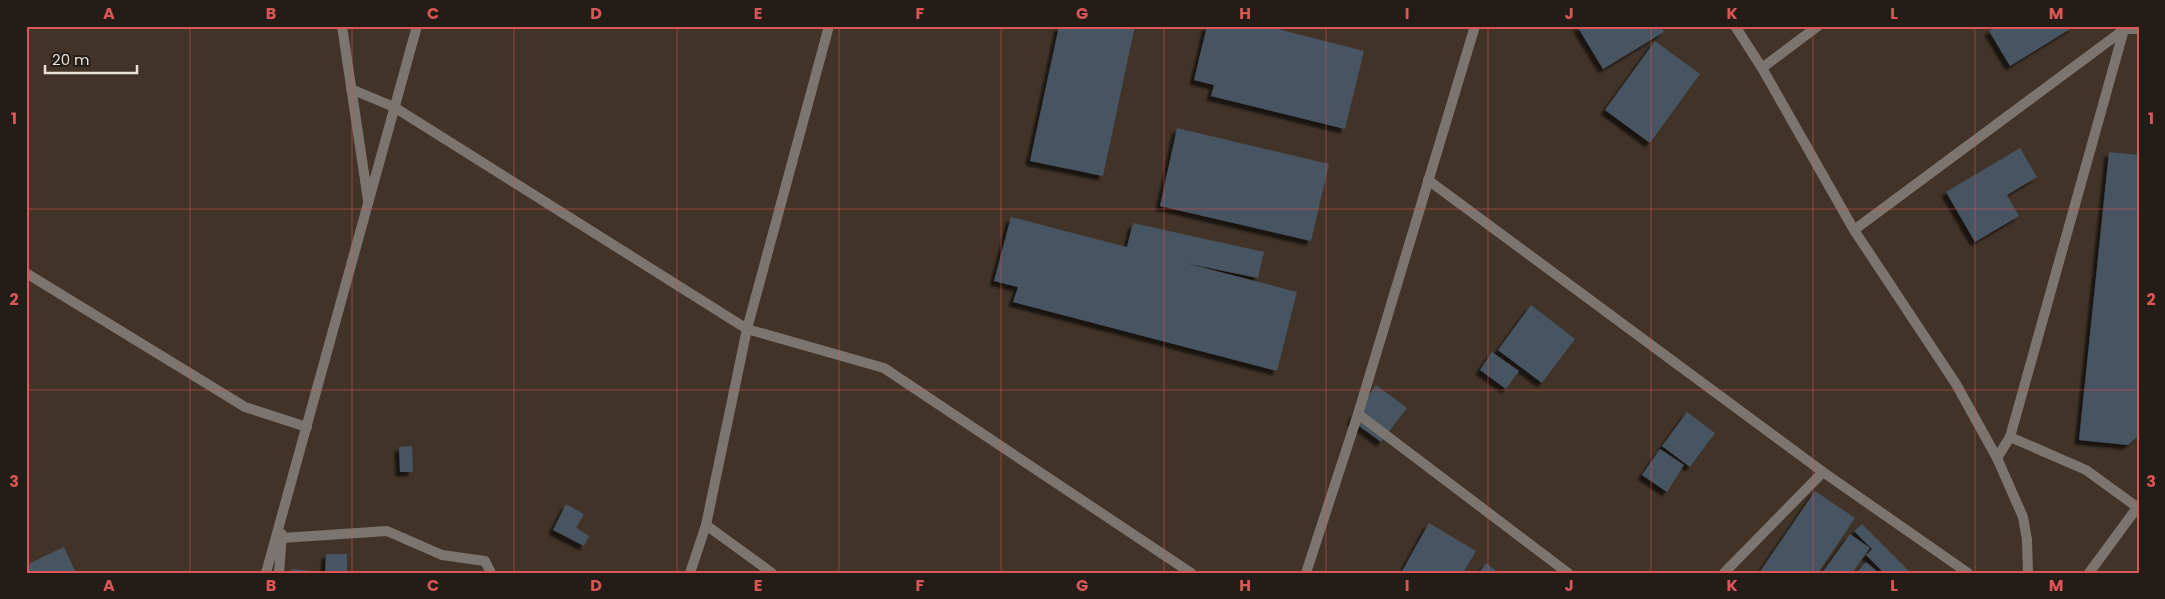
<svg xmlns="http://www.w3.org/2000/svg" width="2165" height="599" font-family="Poppins,sans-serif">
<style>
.building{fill:#465462;filter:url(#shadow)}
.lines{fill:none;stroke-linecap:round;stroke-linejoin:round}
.lane{stroke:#7c756f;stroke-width:10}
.street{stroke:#7c756f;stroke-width:10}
.grid{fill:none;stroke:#db5654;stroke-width:1;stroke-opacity:0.55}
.neatline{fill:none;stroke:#db5654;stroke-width:2}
.grid-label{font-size:16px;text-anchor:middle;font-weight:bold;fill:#db5654}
</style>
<defs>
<filter id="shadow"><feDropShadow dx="-4.5" dy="4.5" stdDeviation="1" flood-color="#0009"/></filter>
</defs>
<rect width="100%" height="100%" fill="#413327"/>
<g class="building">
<path d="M 1059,26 L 1135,26 L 1103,176 L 1030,161 Z"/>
<path d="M 1207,26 L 1266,26 L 1364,51 L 1345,129 L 1211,96 L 1214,85 L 1194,80 Z"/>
<path d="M 1577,26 L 1660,26 L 1664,32 L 1603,69 Z"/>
<path d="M 1997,26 L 2075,26 L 2010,66 L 1989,31 Z"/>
<path d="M 1655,41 L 1700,74 L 1650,143 L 1605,110 Z"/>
<path d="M 1177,128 L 1329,164 L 1311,241 L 1160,206 Z"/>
<path d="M 2020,148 L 2037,177 L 2007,195 L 2019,216 L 1975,242 L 1946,192 Z"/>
<path d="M 2109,152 L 2139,155 L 2139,435 L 2128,445 L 2079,440 Z"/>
<path d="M 1011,217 L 1127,247 L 1133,223 L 1264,252 L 1258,278 L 1185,263 L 1297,292 L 1277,371 L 1013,302 L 1018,287 L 994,281 Z"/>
<path d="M 1531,305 L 1575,339 L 1542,383 L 1498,350 Z"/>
<path d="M 1492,352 L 1519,371 L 1506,389 L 1480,370 Z"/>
<path d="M 1376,385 L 1407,408 L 1381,442 L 1351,420 Z"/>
<path d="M 1687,412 L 1715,433 L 1690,467 L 1662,446 Z"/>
<path d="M 412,446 L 413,472 L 400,472 L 399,447 Z"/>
<path d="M 1660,449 L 1684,465 L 1667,492 L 1642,475 Z"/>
<path d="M 1815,491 L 1855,518 L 1818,573 L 1759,573 Z"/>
<path d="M 566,504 L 584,514 L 576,528 L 589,536 L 584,546 L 553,530 Z"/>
<path d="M 1429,523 L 1476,551 L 1463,573 L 1401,573 Z"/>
<path d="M 1862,524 L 1911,573 L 1884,573 L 1866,555 L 1872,549 L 1854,531 Z"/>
<path d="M 1850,534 L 1870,548 L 1852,573 L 1822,573 Z"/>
<path d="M 64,547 L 76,573 L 26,573 L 26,565 Z"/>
<path d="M 326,554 L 347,554 L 347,573 L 325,573 Z"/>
<path d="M 1866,562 L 1879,573 L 1856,573 Z"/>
<path d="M 1486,563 L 1499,573 L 1479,573 Z"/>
<path d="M 291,569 L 313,571 L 313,573 L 291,573 Z"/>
</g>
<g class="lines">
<g class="lane">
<path d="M 2125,29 L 2139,29"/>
<path d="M 2010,437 L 2086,470 L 2137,507"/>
<path d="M 2089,573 L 2139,505"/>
</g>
<g class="street">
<path d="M 342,26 L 368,200"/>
<path d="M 1735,26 L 1762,68 L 1854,230 L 1956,384 L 1997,458 L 2023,517 L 2027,540 L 2028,573"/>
<path d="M 1762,68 L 1818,26"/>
<path d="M 351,89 L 394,107 L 747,329 L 884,368 L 1191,573"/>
<path d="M 1428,180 L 1823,472 L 1968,573"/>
<path d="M 1854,230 L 2125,29"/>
<path d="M 26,273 L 245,407 L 307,427"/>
<path d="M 1358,414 L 1568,573"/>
<path d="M 1997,458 L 2010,437 L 2125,26"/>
<path d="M 706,525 L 772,573"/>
<path d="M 282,538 L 387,531 L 442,555 L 485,561 L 491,573"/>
<path d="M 266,573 L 417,26"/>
<path d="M 279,573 L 282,534"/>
<path d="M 690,573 L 706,525 L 747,329 L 829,26"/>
<path d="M 1306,573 L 1358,414 L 1475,26"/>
<path d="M 1724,573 L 1823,472"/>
</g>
</g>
<path class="grid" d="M 190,26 L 190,573M 352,26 L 352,573M 514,26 L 514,573M 677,26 L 677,573M 839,26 L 839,573M 1001,26 L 1001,573M 1164,26 L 1164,573M 1326,26 L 1326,573M 1488,26 L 1488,573M 1651,26 L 1651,573M 1813,26 L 1813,573M 1975,26 L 1975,573M 26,209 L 2139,209M 26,390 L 2139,390"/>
<rect width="2165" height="599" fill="none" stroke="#231c17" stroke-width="55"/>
<path d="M45 65v8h92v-8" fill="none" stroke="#eae1da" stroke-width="2.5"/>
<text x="52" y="65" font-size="15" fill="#eae1da" stroke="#231c17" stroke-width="4" paint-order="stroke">20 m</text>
<rect x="28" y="28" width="2110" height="544" class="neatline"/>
<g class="grid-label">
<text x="109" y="19">A</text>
<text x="271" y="19">B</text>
<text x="433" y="19">C</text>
<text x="596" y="19">D</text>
<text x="758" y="19">E</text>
<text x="920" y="19">F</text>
<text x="1082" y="19">G</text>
<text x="1245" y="19">H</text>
<text x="1407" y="19">I</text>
<text x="1569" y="19">J</text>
<text x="1732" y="19">K</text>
<text x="1894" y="19">L</text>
<text x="2056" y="19">M</text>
<text x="14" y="124">1</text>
<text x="2151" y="124">1</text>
<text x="14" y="305">2</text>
<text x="2151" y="305">2</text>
<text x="14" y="487">3</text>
<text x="2151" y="487">3</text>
<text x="109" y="591">A</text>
<text x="271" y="591">B</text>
<text x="433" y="591">C</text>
<text x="596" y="591">D</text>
<text x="758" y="591">E</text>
<text x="920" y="591">F</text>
<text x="1082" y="591">G</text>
<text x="1245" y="591">H</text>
<text x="1407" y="591">I</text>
<text x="1569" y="591">J</text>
<text x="1732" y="591">K</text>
<text x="1894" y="591">L</text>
<text x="2056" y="591">M</text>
</g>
</svg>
